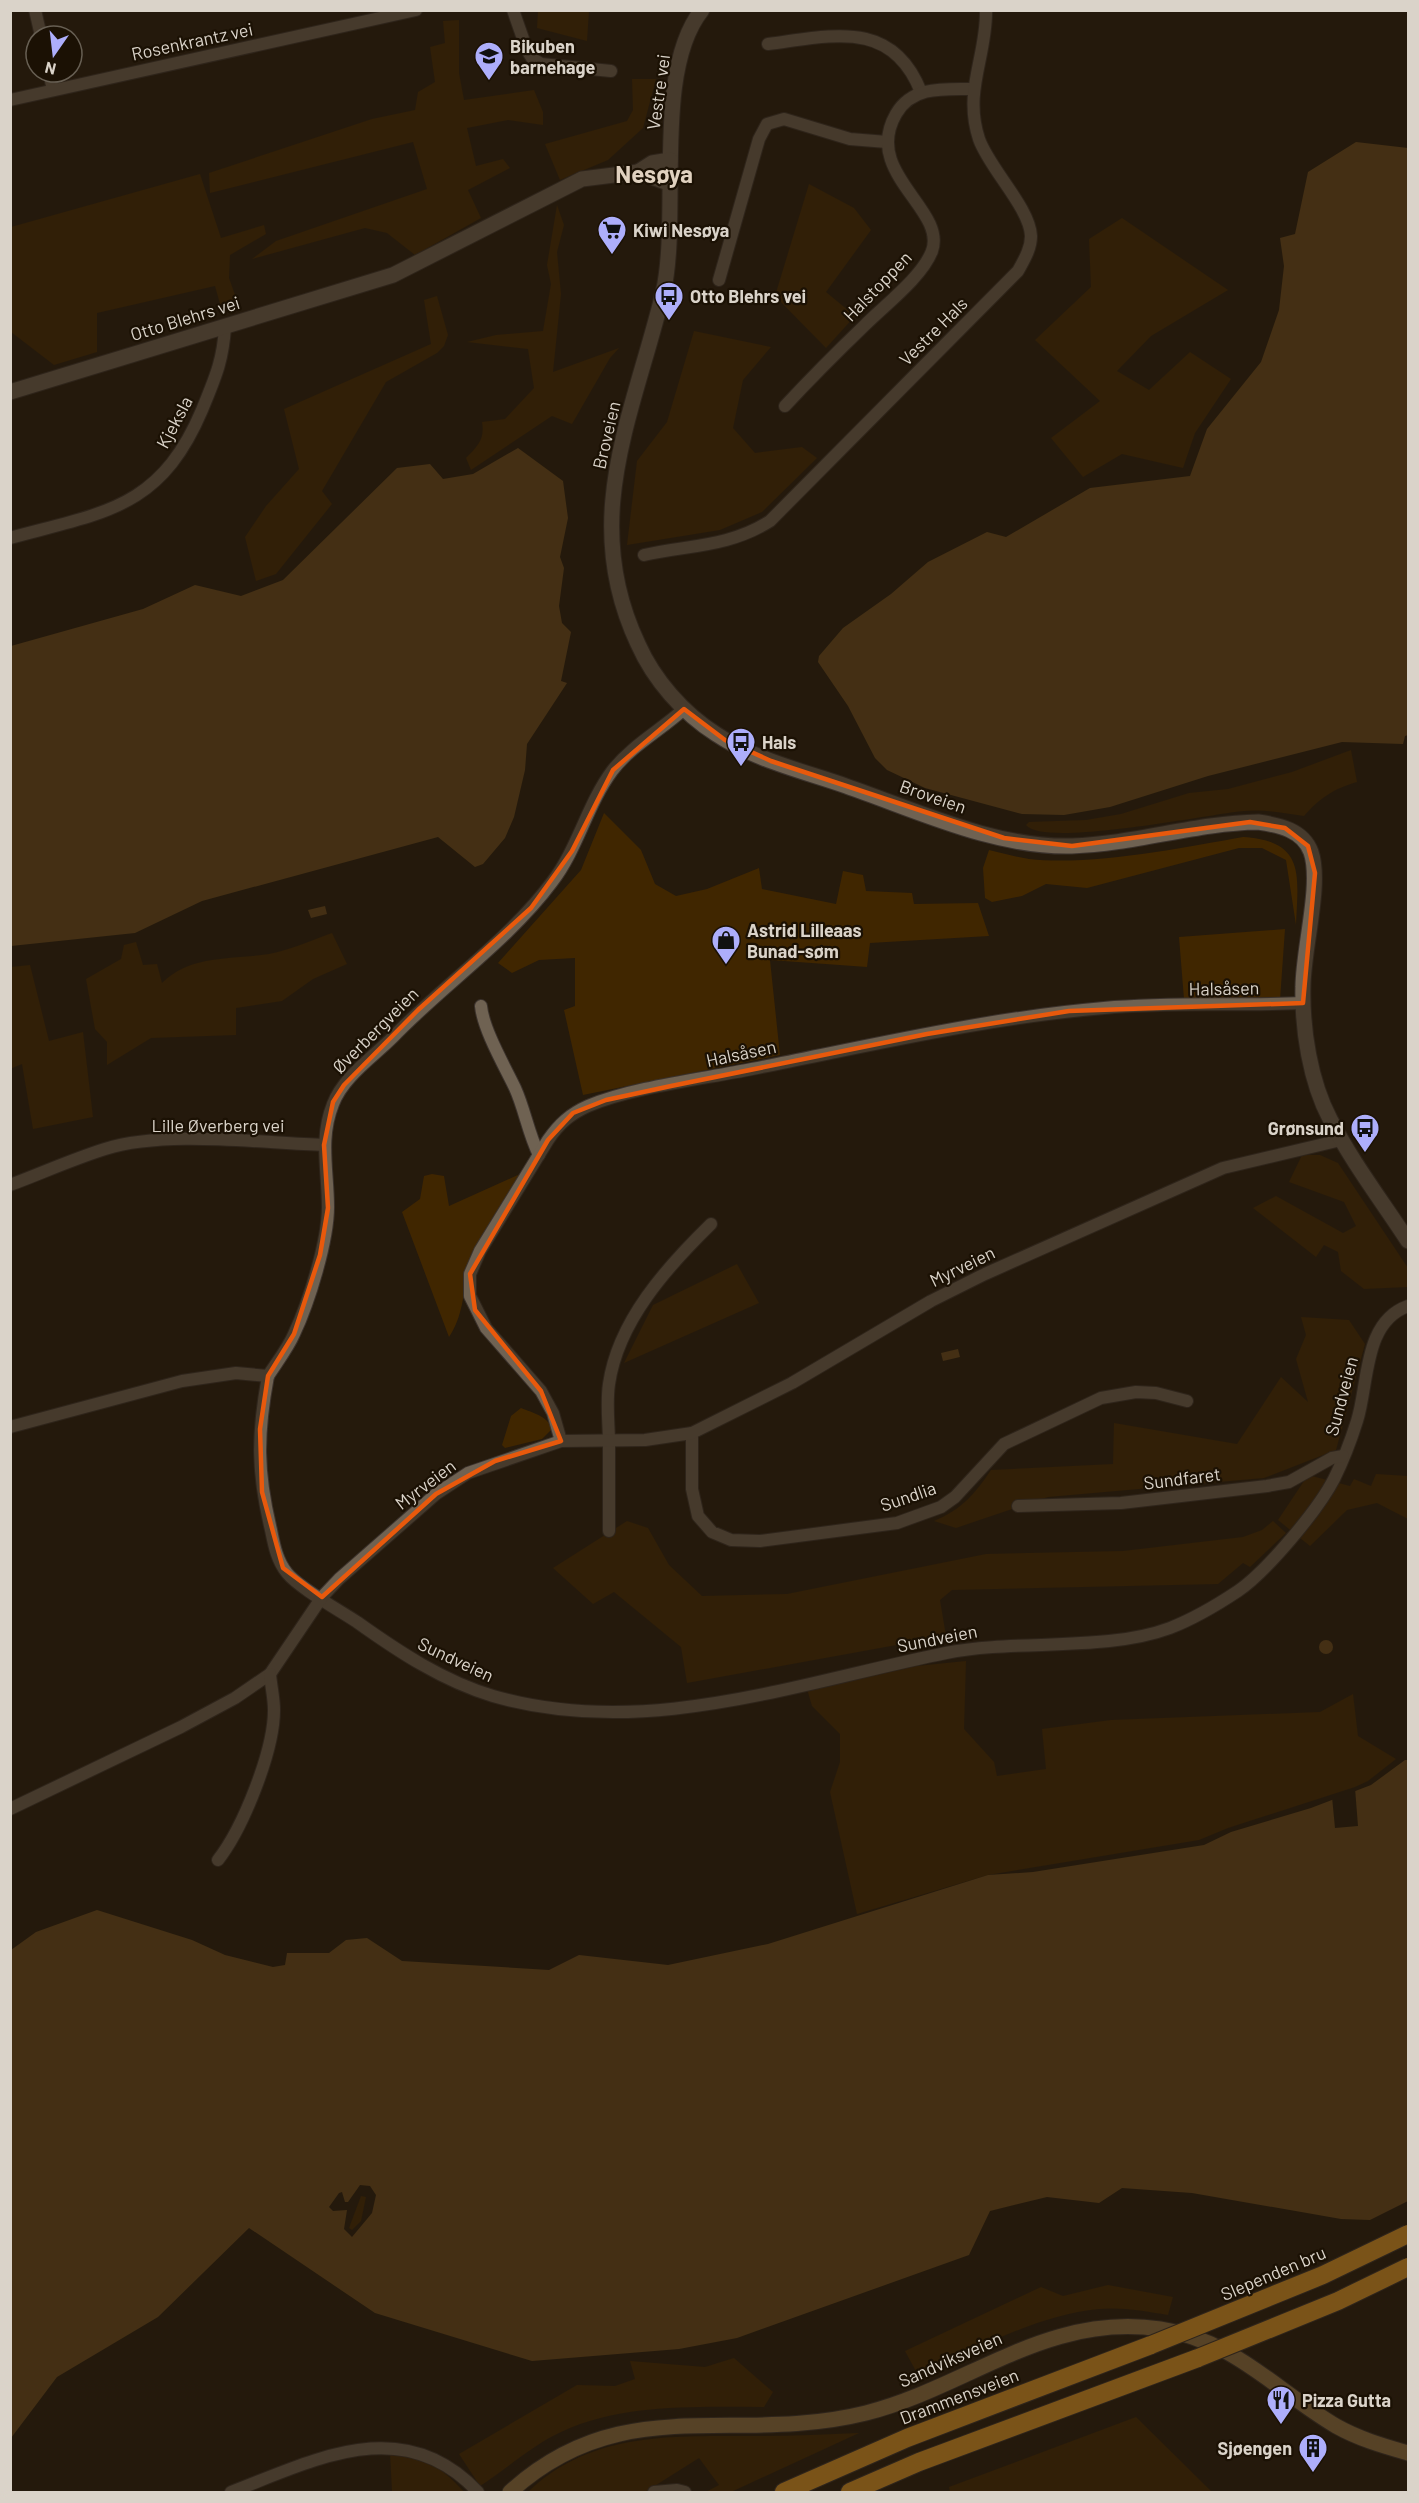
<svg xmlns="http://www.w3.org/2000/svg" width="1419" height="2503" font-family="Barlow,sans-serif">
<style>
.green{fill:#402600}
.water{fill:#6a4a1e;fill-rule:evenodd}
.pier{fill:#251a0c}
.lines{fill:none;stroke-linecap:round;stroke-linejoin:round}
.minor-casing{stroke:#3b322c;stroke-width:14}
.tertiary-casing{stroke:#3b322c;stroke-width:17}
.secondary-casing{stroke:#3b322c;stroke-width:17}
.motorway-casing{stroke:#3b322c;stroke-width:20}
.minor{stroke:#6f6252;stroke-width:12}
.tertiary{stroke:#6f6252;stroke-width:15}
.secondary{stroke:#927345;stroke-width:15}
.motorway{stroke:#e39a27;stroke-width:18}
.motorway-bridge-casing{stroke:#3b322c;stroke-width:20;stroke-linecap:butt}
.motorway-bridge{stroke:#e39a27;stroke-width:18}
.marked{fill:none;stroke:#e8590c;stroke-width:4.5;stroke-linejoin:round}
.labels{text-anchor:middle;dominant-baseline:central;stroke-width:4.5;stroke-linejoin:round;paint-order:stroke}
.street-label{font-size:18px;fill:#dad3c9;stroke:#1b1104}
.poi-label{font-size:18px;font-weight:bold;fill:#dad3c9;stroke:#1b1104;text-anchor:start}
.district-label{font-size:24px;font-weight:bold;fill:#e0d1bf;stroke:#1b1104}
</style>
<rect width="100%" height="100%" fill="#251a0c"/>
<g class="green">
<polygon points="538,11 589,11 587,41 537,28"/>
<polygon points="459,20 459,73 464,100 534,90 543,112 543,125 508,120 467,128 476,166 503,159 510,168 468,190 481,218 415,255 387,233 365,228 252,259 276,241 427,189 413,142 210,193 209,173 372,119 415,110 418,92 435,82 430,47 445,43 443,21"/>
<polygon points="632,79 656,79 643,128 608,160 560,180 545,144 627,121 633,110"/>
<polygon points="200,174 221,238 264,225 266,234 230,255 229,278 239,306 222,311 215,286 97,313 97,352 54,365 11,332 11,227"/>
<polygon points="809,184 854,208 871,230 826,292 855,316 826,348 775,296"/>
<path d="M557 205 564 225 557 252 561 294 553 372 619 348 610 358 572 424 552 416 471 470 466 458C478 446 485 439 482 422L505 419 534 388 528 349 467 342 496 335 543 331 551 284 547 265Z"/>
<polygon points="1122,218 1228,290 1151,336 1117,371 1149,390 1190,352 1231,379 1195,433 1183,468 1122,454 1083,477 1051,438 1100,401 1035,340 1091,287 1089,239"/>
<polygon points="437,296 448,335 444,346 437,353 386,382 322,491 332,504 276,574 256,581 245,537 266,506 299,469 284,409 431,344 424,300"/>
<polygon points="694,331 771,347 743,380 733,428 755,453 802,447 817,458 762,512 720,530 627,545 637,461 667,422"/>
<path d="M1351 750 1357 782C1333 789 1320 798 1304 816 1284 813 1264 809 1244 811 1209 814 1045 848 1026 825L1029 822 1086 820 1121 814 1189 793 1228 789 1292 772Z"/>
<polygon points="604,813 641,850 655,884 676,896 707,889 759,868 762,889 836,904 843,871 863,875 866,891 912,893 914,904 978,903 989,936 870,943 867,967 770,960 780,1055 583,1095 564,1010 575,1006 575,958 539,960 512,973 498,963 581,870"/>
<path d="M1243 837C1306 841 1298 876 1296 925L1286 860 1262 848H1239L1087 888 1046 884 1022 896 992 902 985 898 983 868 989 850C1002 853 1016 857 1029 859 1091 866 1182 848 1243 837Z"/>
<polygon points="1285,929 1280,1000 1184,999 1179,937"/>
<path d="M332 933 347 964 313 979 282 1001 236 1008V1035L151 1038 107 1065V1042L95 1029 86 979 121 959 124 945 136 942 143 965 157 964 162 983C191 954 231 960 269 954 290 950 312 940 332 933Z"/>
<polygon points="30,965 49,1041 83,1032 93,1117 33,1129 22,1064 10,1069 11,967"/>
<polygon points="1302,1155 1320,1155 1338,1163 1408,1268 1408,1287 1364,1289 1341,1271 1338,1252 1324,1245 1316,1257 1253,1208 1276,1196 1343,1233 1356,1226 1344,1202 1289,1182"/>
<path d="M432 1174 444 1176 449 1206 520 1174C505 1199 487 1224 475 1250 462 1279 467 1311 449 1337L402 1212 420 1199 424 1176Z"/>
<polygon points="737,1264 759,1303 624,1363 653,1305"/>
<path d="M1301 1317 1349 1320 1365 1344 1336 1450 1264 1478 1048 1497 956 1528 934 1521C962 1509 974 1495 991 1470L1113 1464 1114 1423 1237 1444 1281 1377 1308 1402 1296 1359 1306 1335Z"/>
<path d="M521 1408C533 1413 548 1416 552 1429L542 1439 505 1448 502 1445 511 1416Z"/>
<polygon points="1376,1474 1408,1476 1408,1519 1377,1503 1347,1510 1310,1546 1278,1520 1308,1475 1350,1486 1354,1479 1371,1486"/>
<polygon points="627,1521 648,1528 669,1565 702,1596 787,1594 986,1554 1123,1551 1243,1537 1262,1530 1273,1521 1286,1533 1250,1567 1243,1563 1218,1584 952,1590 940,1600 946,1636 687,1683 681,1647 614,1592 593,1604 553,1568"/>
<polygon points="966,1661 964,1729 994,1762 997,1776 1046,1769 1042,1729 1111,1720 1320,1712 1353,1694 1358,1736 1396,1759 1368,1781 1355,1787 1228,1828 1199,1840 988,1875 857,1914 830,1792 840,1762 840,1734 812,1706 807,1689 887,1669"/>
<polygon points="361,2196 366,2197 361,2221 352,2230 349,2228"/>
<path d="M1108 2285 1173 2297 1168 2315C1145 2311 1122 2307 1099 2309 1036 2315 975 2350 918 2375L905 2351 1041 2287 1063 2296Z"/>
<path d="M734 2358 773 2392 764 2407C697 2407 623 2403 561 2432 534 2444 505 2470 480 2486L459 2454 577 2385 615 2386 635 2379 630 2361 705 2367Z"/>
<polygon points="1136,2417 1212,2492 950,2492 949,2487"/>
<path d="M859 2433 731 2492H706L719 2485 699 2458 645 2492H528C594 2429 678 2437 762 2436 795 2436 827 2434 859 2433Z"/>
<path d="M390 2453C426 2457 440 2466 464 2492L392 2491Z"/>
</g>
<g class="water">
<polygon points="1356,142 1408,148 1408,735 1405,736 1403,744 1342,742 1208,776 1110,807 1064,815 1022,814 925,788 887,770 875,758 848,706 818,662 819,656 843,628 891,594 928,562 987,532 1006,537 1090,488 1190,476 1207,429 1261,362 1279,310 1284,266 1280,238 1295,234 1308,172"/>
<polygon points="518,448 563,481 568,518 560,557 564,568 559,606 562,623 571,632 561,681 567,683 527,744 525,770 514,817 505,838 483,864 475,867 438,837 202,901 135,933 11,946 11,646 143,609 195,585 241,596 283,580 397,468 430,464 443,479 473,474"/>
<polygon points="325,906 327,914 311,918 308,910"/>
<polygon points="958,1349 960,1357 943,1361 941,1353"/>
<circle cx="1326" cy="1647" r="7"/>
<path d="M1405 1760H1408V2201L1370 2220 1341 2219 1192 2193 1122 2188 1099 2203 1047 2197 990 2211 969 2255 737 2338 679 2349 532 2361 375 2313 249 2228 158 2317 57 2377 11 2438V1950L36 1932 97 1910 192 1940 225 1955 273 1967 285 1965 287 1953H329L346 1940 367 1938 402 1961 549 1970 579 1955 668 1965 768 1944 988 1875 1033 1872 1204 1845 1231 1832 1311 1808 1371 1785ZM360 2185 370 2186 376 2195 372 2213 352 2237 344 2229 347 2210 333 2211 329 2207 339 2193 342 2192 345 2202H348Z"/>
</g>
<polygon class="pier" points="1355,1788 1358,1826 1335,1828 1332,1797"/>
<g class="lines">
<g class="minor-casing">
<g id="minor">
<polyline points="35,10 41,36"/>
<polyline points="513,10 527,50 532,58 541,64 611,71"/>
<path d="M768 44C831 36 892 18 921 92"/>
<polyline points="49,72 53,90"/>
<polyline points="10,100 416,10"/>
<polyline points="719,280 759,139 767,124 784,119 850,139 887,142"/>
<path d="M785 406C811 378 838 351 865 325 885 305 922 277 932 251 947 209 862 173 896 114 912 86 943 89 973 89"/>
<path d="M10 538C105 512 160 509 202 410 215 378 223 361 225 327"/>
<path d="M644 555C689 545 729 547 770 521L1018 271C1024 260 1031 249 1031 236 1030 208 989 168 979 139 963 91 987 56 986 10"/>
<path d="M481 1006C483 1029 505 1067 515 1088 525 1110 528 1133 539 1155"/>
<path d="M10 1185C42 1173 73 1159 105 1149 166 1130 259 1143 324 1145"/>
<path d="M268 1376C257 1435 257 1472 271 1530 274 1545 277 1561 287 1573 299 1588 339 1610 357 1622 399 1652 443 1681 493 1696 645 1740 797 1683 946 1653 1015 1639 1106 1652 1170 1628 1193 1619 1217 1605 1238 1591 1267 1571 1318 1510 1334 1479 1343 1461 1351 1440 1357 1421 1369 1383 1363 1322 1408 1306"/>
<path d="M10 1427 182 1381 236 1373 268 1376C277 1362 288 1348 294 1334 309 1302 328 1241 328 1207 328 1171 319 1139 333 1104 343 1077 373 1057 393 1037 443 985 509 940 552 882 578 848 587 805 612 771 631 746 661 730 684 709"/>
<polyline points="692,1433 692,1489 698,1516 712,1532 731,1540 760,1541 897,1523 941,1507 955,1497 1004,1444 1101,1398 1136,1392 1156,1393 1187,1401"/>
<path d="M561 1441 553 1413 541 1391 486 1328 470 1296V1274L480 1251 548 1140C559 1124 570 1114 588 1106 633 1087 703 1079 752 1069 868 1046 986 1018 1104 1008 1170 1002 1237 1006 1303 1003"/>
<polyline points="1018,1506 1121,1503 1267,1486 1289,1482 1332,1458 1343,1456"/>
<path d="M609 1531C609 1502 609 1473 609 1444 609 1424 606 1404 609 1384 618 1321 667 1267 711 1224"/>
<polyline points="10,1809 181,1727 235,1698 270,1674 322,1597 339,1579 436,1494 468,1473 561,1441 645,1440 692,1433 792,1383 931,1301 985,1274 1223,1168 1341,1140"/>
<path d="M218 1860C243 1828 274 1751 274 1710 274 1698 271 1686 270 1674"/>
<path d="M231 2492C315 2460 403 2412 478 2492"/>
<polyline points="654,2492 677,2490 685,2492"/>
</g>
</g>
<g class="tertiary-casing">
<g id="tertiary">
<path d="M702 10C652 72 681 216 663 293 633 416 579 519 638 644 654 680 683 713 716 734 755 760 803 771 846 786 918 811 995 848 1072 846 1135 844 1196 823 1258 822 1279 825 1303 830 1311 852 1322 884 1303 949 1303 987 1302 1029 1310 1081 1330 1119 1352 1162 1382 1201 1408 1241"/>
<polyline points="638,172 652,163 670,160"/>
<polyline points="10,392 393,275 582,179 638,172 668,183"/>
</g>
</g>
<g class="secondary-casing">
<path id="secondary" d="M510 2492C623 2389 734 2446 866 2413 968 2387 1048 2312 1160 2329 1234 2340 1275 2390 1336 2426 1359 2439 1384 2446 1408 2453"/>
</g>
<g class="motorway-casing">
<g id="motorway">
<polyline points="784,2492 907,2438 1151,2345"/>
<polyline points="850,2492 919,2462 1198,2358"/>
</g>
</g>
<use href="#minor" class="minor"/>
<use href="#tertiary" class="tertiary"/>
<use href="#secondary" class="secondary"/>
<use href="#motorway" class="motorway"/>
<g class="motorway-bridge-casing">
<g id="motorway-bridge">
<polyline points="1151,2345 1323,2275 1408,2234"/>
<polyline points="1198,2358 1338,2301 1408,2267"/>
</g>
</g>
<use href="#motorway-bridge" class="motorway-bridge"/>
</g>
<path d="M0 0H1419V2503H0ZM684 709 725 740 771 761 1004 838 1072 846 1250 822 1285 828 1308 846 1315 873 1303 1003 1069 1011 927 1034 671 1086 606 1100 573 1113 548 1140 470 1274 475 1310 541 1391 561 1441 495 1461 436 1494 322 1597 283 1568 262 1492 260 1429 268 1376 294 1334 320 1255 328 1208 324 1145 333 1102 344 1085 418 1010 531 908 572 851 613 770Z" fill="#251a0c" fill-opacity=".55" fill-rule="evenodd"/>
<path class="marked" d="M684 709 725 740 771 761 1004 838 1072 846 1250 822 1285 828 1308 846 1315 873 1303 1003 1069 1011 927 1034 671 1086 606 1100 573 1113 548 1140 470 1274 475 1310 541 1391 561 1441 495 1461 436 1494 322 1597 283 1568 262 1492 260 1429 268 1376 294 1334 320 1255 328 1208 324 1145 333 1102 344 1085 418 1010 531 908 572 851 613 770Z"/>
<defs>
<g id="school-pin" transform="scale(1.5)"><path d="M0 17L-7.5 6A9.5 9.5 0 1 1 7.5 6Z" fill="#adaefb" stroke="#1b1104"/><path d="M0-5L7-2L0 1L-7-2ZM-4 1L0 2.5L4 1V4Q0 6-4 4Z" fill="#111"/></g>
<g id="supermarket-pin" transform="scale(1.5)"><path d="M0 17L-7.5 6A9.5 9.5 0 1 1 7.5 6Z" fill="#adaefb" stroke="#1b1104"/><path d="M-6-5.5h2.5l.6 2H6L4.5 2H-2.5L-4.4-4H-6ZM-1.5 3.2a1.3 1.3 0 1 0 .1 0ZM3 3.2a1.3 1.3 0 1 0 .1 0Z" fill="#111"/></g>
<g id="bus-pin" transform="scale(1.5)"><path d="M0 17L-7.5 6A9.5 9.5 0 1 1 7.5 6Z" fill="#adaefb" stroke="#1b1104"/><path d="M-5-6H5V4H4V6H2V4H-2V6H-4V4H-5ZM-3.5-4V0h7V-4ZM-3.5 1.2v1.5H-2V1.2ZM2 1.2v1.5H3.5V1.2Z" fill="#111"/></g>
<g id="shop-pin" transform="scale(1.5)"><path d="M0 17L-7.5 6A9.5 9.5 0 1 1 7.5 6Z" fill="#adaefb" stroke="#1b1104"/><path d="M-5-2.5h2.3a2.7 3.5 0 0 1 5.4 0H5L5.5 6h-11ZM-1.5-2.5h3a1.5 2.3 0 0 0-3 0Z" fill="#111"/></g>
<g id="restaurant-pin" transform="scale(1.5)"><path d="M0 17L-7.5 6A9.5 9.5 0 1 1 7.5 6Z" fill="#adaefb" stroke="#1b1104"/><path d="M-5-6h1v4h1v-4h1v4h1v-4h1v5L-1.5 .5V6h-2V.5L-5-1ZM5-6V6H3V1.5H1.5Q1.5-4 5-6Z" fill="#111"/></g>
<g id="building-pin" transform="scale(1.5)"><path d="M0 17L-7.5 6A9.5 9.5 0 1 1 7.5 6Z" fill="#adaefb" stroke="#1b1104"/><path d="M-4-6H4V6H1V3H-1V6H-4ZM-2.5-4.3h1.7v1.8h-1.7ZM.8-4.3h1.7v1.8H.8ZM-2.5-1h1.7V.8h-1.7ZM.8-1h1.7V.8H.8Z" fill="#111"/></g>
</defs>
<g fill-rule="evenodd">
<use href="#school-pin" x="489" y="56"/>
<use href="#supermarket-pin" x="612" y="230"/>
<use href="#bus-pin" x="669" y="296"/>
<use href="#bus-pin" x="741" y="742"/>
<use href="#shop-pin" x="726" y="940"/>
<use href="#bus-pin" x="1365" y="1128"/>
<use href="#restaurant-pin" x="1281" y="2400"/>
<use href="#building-pin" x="1313" y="2448"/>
</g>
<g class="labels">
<g class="street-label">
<text transform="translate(192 41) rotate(-12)">Rosenkrantz vei</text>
<text transform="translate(658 92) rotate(-82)">Vestre vei</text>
<text transform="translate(877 286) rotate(-46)">Halstoppen</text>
<text transform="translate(185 318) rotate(-17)">Otto Blehrs vei</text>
<text transform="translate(933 331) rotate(-45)">Vestre Hals</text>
<text transform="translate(174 422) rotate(-62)">Kjeksla</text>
<text transform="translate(606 435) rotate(-77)">Broveien</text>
<text transform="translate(933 796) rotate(19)">Broveien</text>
<text transform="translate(1224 988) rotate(-1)">Halsåsen</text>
<text transform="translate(375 1030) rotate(-45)">Øverbergveien</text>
<text transform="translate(741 1053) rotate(-12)">Halsåsen</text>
<text x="218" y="1125">Lille Øverberg vei</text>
<text transform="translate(962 1266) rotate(-26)">Myrveien</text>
<text transform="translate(1341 1396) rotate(-75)">Sundveien</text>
<text transform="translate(1182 1478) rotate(-7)">Sundfaret</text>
<text transform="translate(425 1484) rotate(-37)">Myrveien</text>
<text transform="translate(908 1496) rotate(-19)">Sundlia</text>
<text transform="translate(937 1638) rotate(-11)">Sundveien</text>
<text transform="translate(456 1659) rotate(25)">Sundveien</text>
<text transform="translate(1273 2273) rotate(-23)">Slependen bru</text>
<text transform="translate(950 2359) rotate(-24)">Sandviksveien</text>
<text transform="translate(959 2396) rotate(-21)">Drammensveien</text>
</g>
<g class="poi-label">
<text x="510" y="46">Bikuben<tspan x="510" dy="21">barnehage</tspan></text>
<text x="633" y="230">Kiwi Nesøya</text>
<text x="690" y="296">Otto Blehrs vei</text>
<text x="762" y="742">Hals</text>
<text x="747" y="930">Astrid Lilleaas<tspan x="747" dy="21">Bunad-søm</tspan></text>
<text x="1344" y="1128" text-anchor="end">Grønsund</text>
<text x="1302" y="2400">Pizza Gutta</text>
<text x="1292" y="2448" text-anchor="end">Sjøengen</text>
</g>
<g class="district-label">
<text x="654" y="173">Nesøya</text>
</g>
</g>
<rect width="1419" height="2503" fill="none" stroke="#dad3c9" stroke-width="24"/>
<g transform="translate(54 54) rotate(194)"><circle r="28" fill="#1b1104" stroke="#675f53" stroke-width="1.5"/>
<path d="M0-4.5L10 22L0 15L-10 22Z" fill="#adaefb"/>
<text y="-9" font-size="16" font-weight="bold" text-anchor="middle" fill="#dad3c9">N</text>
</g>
</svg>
